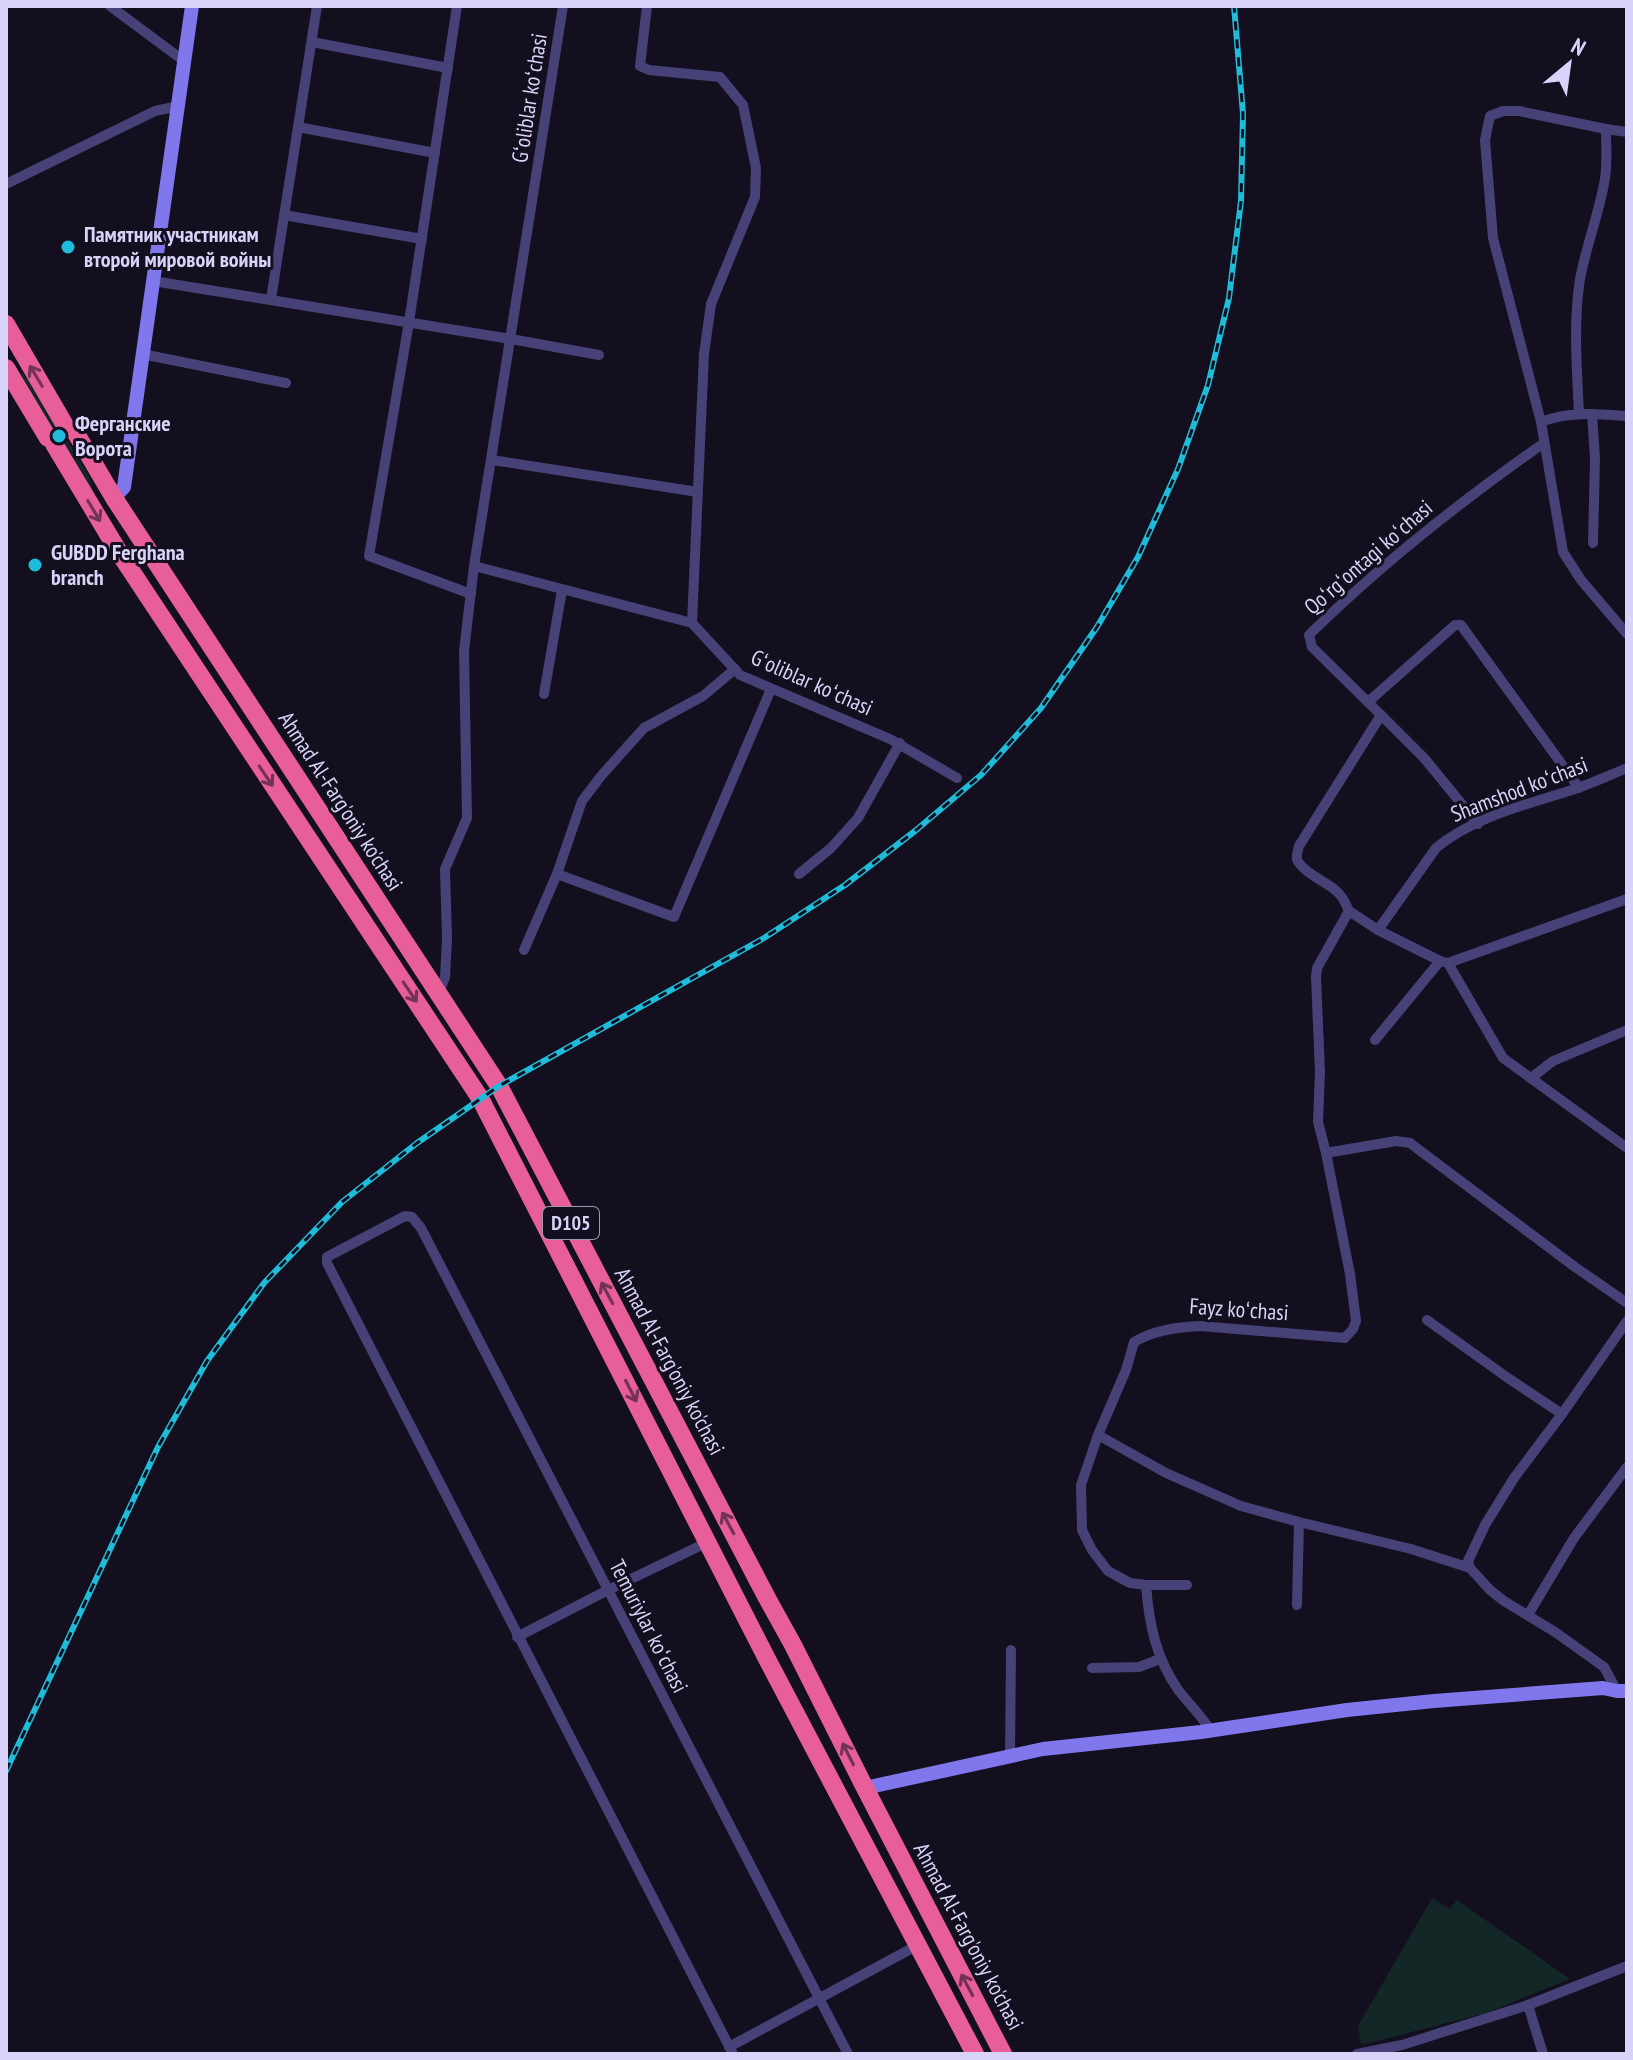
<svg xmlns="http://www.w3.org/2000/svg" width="1633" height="2060" font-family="'PT Sans Narrow',sans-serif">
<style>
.green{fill:#132727}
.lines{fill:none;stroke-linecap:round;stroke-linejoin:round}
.street{stroke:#464177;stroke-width:10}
.secondary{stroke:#8077ec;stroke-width:14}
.highway{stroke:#e85e99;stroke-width:18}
.rail-casing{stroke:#1ebcd9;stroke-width:6}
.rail{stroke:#130f1e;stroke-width:3;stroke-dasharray:9;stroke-linecap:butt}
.oneway{stroke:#733355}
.poi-dot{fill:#1ebcd9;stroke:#130f1e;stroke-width:3}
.labels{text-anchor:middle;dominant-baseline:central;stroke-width:6;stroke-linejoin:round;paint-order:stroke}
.shield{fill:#130f1e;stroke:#9e98b7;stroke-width:2}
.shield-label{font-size:20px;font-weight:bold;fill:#d9d3f9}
.street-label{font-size:22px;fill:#d9d3f9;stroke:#130f1e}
.poi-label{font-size:22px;font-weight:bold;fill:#d9d3f9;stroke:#130f1e;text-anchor:start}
</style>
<rect width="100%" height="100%" fill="#130f1e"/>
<g class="green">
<polygon points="20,370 37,390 89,476 95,498 28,395"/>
<polygon points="1432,1898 1450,1909 1457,1900 1570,1979 1486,2013 1361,2045 1358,2026"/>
</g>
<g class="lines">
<g class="street">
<polyline points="110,6 184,61"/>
<polyline points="457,6 409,322 369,556 471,594"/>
<polyline points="647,6 640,66 649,70 720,77 743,105 756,168 755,197 711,304 704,354 692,623"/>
<polyline points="312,42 448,68"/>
<polyline points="298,127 435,153"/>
<polyline points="6,184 155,111 178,106"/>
<polyline points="284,215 422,239"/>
<polyline points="153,281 511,339 599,355"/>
<polyline points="271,299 317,6"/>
<polyline points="142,354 286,383"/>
<path d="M1579 414C1577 370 1573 324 1580 279 1586 247 1598 216 1604 184 1608 167 1606 147 1606 129"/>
<polyline points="1592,414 1595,458 1593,543"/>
<path d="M1627 416C1599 414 1568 411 1541 422L1563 552 1581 580 1627 634"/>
<polyline points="1541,422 1493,238 1485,140 1490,116 1503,111 1519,111 1606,129 1627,132"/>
<polyline points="492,460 698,492"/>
<polyline points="474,566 692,623 740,675 890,739 957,778"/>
<polyline points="544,694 562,590"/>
<polyline points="1368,702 1455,625 1461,625 1579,788"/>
<polyline points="1381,715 1425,759 1478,824"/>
<polyline points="557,874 674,917 771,689"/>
<polyline points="799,874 831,848 858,818 900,743"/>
<path d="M1349 911C1345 902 1342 895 1334 889 1325 882 1300 870 1297 859 1296 856 1298 850 1299 846L1381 715 1312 647 1309 635C1381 564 1461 501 1544 443"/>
<polyline points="1349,911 1378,930 1440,961 1448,963 1503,1058 1627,1148"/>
<path d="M1378 930 1436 848C1474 816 1529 804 1575 789 1592 783 1610 775 1627 768"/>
<polyline points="524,950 557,874 582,801 601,776 644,728 703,696 735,669"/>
<polyline points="1448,963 1627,899"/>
<polyline points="439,993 445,977 447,939 445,869 467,818 464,651 474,566 563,6"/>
<polyline points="1375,1040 1440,961"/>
<polyline points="1531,1078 1553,1061 1627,1030"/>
<polyline points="1326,1153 1318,1122 1320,1072 1316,977 1317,968 1349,911"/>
<polyline points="1427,1320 1508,1378 1562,1414"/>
<polyline points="1098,1435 1081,1485 1082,1530 1092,1550 1108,1571 1130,1583 1146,1585"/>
<polyline points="1470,1568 1468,1561 1485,1525 1514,1478 1562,1414 1627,1321"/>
<path d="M1187 1585H1146C1149 1624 1156 1659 1179 1691 1189 1704 1201 1715 1210 1730"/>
<polyline points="1297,1605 1299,1522"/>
<polyline points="1528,1615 1574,1538 1627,1467"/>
<polyline points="517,1637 608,1590 708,1542"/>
<polyline points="1092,1668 1139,1667 1160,1659"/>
<path d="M1617 1691 1604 1667 1555 1632 1504 1601 1490 1590 1470 1568 1411 1549 1299 1522 1241 1506 1166 1473 1098 1435 1126 1370 1134 1342C1154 1330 1177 1327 1200 1326L1345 1338 1353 1329 1356 1321 1350 1274 1326 1153 1396 1141 1410 1143 1575 1267 1627 1303"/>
<polyline points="1010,1755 1011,1650"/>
<polyline points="1528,2005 1543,2054"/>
<polyline points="729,2047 918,1945"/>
<polyline points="733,2054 327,1263 327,1257 405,1216 412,1217 421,1228 848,2054"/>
<polyline points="1357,2054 1402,2045 1528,2005 1627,1966"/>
</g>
<g class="secondary">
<polyline points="114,498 124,487 192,6"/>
<polyline points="865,1788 1043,1749 1201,1732 1347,1710 1434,1701 1603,1688 1617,1691 1627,1691"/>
</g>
<g class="highway">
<polyline points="6,324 66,427"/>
<polyline points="6,368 48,438"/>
<polyline points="74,430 114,498 499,1086 767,1598 793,1645 865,1788 1003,2054"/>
<polyline points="54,444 120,554 480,1098 767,1659 975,2054"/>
</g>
<g class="rail-casing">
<polyline id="rail" points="6,1771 158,1447 207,1361 264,1283 342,1202 417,1143 499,1086 764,938 845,885 915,831 981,775 1041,708 1097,627 1138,557 1178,469 1208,385 1229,298 1241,201 1243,114 1234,6"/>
</g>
<use href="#rail" class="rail"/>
</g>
<defs><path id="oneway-shaft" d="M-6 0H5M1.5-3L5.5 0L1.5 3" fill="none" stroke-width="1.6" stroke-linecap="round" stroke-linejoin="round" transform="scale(2)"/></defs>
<g class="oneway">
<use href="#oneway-shaft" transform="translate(36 376) rotate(-121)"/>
<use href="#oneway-shaft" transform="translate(94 511) rotate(59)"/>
<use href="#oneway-shaft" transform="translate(266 776) rotate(56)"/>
<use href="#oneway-shaft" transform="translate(410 992) rotate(56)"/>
<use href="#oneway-shaft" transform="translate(607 1293) rotate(-118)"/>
<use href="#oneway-shaft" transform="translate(631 1391) rotate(63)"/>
<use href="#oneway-shaft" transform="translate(728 1523) rotate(-118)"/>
<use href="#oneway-shaft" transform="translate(848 1754) rotate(-117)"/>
<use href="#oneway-shaft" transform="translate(967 1985) rotate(-118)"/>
</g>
<g class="poi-dot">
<circle cx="68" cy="247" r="8"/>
<circle cx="59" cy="436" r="8"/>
<circle cx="35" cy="565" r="8"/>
</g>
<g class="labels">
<rect class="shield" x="543" y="1207" width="56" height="32" rx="6"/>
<g class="shield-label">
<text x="571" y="1223">D105</text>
</g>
<g class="street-label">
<text transform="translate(529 98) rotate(-81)">Gʻoliblar koʻchasi</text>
<text transform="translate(1368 557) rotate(-41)">Qoʻrgʻontagi koʻchasi</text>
<text transform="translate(812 682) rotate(24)">Gʻoliblar koʻchasi</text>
<text transform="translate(1519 789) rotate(-21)">Shamshod koʻchasi</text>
<text transform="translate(341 801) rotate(57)">Ahmad Al-Farg'oniy ko'chasi</text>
<text transform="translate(1239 1309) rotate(4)">Fayz koʻchasi</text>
<text transform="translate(670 1361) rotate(62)">Ahmad Al-Farg'oniy ko'chasi</text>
<text transform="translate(649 1626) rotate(63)">Temuriylar koʻchasi</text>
<text transform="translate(969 1936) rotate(62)">Ahmad Al-Farg'oniy ko'chasi</text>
</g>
<g class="poi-label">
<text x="84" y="234">Памятник участникам<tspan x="84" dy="25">второй мировой войны</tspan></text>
<text x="75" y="423">Ферганские<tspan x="75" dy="25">Ворота</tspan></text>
<text x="51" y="552">GUBDD Ferghana<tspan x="51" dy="25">branch</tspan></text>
</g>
</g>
<rect width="1633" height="2060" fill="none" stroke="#d9d3f9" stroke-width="16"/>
<g transform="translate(1569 64) rotate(29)" stroke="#130f1e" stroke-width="6" paint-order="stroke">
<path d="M0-6L14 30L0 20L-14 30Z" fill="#d9d3f9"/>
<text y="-12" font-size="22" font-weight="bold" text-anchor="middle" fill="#d9d3f9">N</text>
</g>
</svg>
